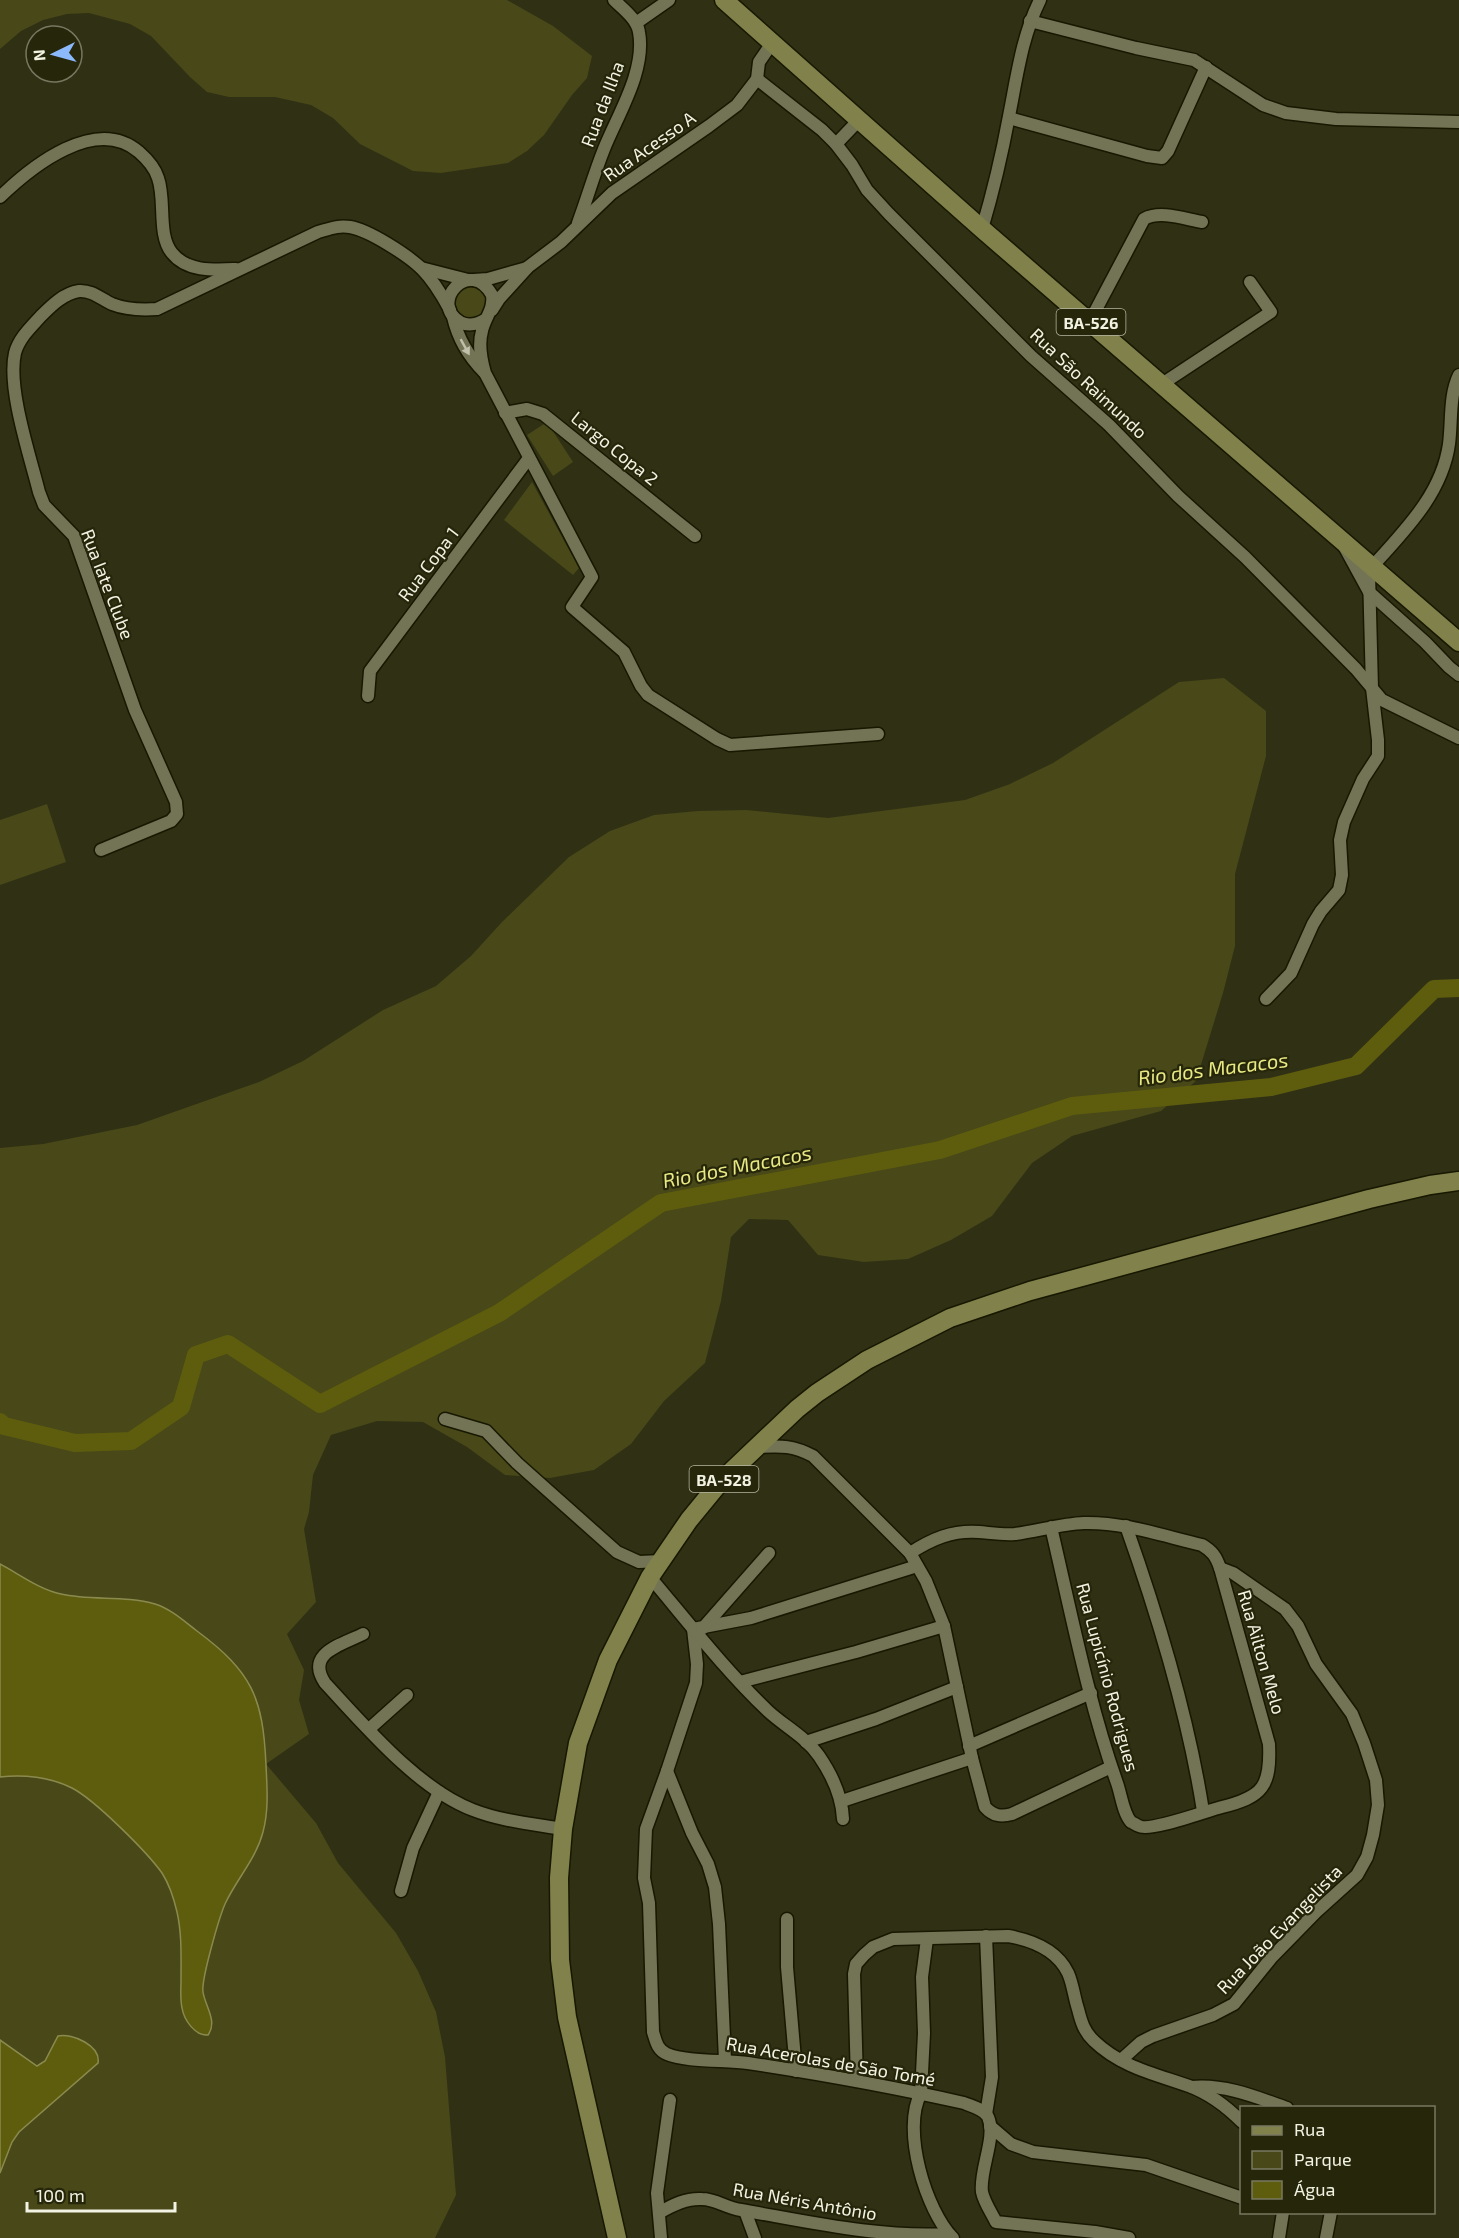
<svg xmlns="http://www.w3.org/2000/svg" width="1459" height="2238" font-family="'Exo 2',sans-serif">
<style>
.green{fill:#484818}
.water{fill:#5e5d0e;stroke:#8b8a4e;stroke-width:1.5}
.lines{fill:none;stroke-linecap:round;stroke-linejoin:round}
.river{stroke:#5e5d0e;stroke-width:18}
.street-casing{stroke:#181800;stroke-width:15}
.primary-casing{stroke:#181800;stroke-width:21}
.street{stroke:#737356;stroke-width:12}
.primary{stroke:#81814c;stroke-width:18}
.oneway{fill:#c0c0ab}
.labels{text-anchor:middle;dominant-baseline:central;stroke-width:4.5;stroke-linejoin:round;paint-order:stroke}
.shield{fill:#26260b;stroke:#b6b6a2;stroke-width:1.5}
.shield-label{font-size:16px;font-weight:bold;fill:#f3f3e3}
.street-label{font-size:18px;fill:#f3f3e3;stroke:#26260b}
.water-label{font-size:20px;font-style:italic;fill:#e9e983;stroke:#26260b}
</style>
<rect width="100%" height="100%" fill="#303015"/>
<g class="green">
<polygon points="0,0 507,0 553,26 592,56 587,78 572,95 544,135 527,151 508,163 441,173 413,171 360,144 333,118 311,105 275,97 229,97 207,92 190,77 151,36 130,24 89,13 67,14 43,20 21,31 0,49"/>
<path d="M473 283 488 294 487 313 470 322 454 313C453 291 453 291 473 283Z"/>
<polygon points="547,422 573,462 553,476 527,435"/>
<polygon points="532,482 579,568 573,575 504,520"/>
<polygon points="1224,678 1266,711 1266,756 1235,874 1235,946 1223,993 1196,1081 1161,1111 1072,1136 1032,1163 992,1216 951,1240 908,1259 864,1262 818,1255 788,1220 749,1219 731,1237 721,1301 705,1363 664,1401 631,1444 594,1470 550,1478 505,1475 467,1447 423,1422 377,1421 331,1435 313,1475 309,1512 304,1529 316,1602 287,1634 304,1670 299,1700 309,1734 266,1764 316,1823 338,1863 396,1933 418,1971 436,2012 445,2057 456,2195 435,2238 0,2238 0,1148 43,1144 137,1125 259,1082 303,1061 383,1010 436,986 471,956 502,922 569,857 610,831 654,815 698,811 746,810 828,818 965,800 1010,784 1053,763 1179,682"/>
<polygon points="47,804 66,862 0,885 0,820"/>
</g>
<g class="water">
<path d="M0 1564C19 1574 40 1590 61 1594 92 1601 125 1595 155 1604 171 1609 184 1621 197 1631 252 1672 263 1697 266 1765 267 1787 269 1810 263 1832 256 1859 236 1880 225 1904 219 1918 201 1980 203 1992 205 2006 218 2021 208 2035 195 2036 184 2020 182 2008 180 1999 181 1989 181 1980 181 1957 182 1934 177 1912 174 1899 169 1884 162 1873 147 1852 95 1800 72 1788 50 1777 23 1774 0 1777Z"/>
<path d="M58 2036C73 2033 101 2046 98 2063L19 2132 12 2142 0 2173V2040L37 2066 45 2061Z"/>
</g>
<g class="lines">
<polyline class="river" points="0,1422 4,1426 75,1443 131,1441 181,1407 196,1355 228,1344 320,1404 499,1313 661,1203 940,1150 1072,1106 1271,1087 1356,1066 1434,989 1459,988"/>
<g class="street-casing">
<g id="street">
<polyline points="1030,21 1136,48 1194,60 1263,105 1286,113 1336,119 1458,122"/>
<polyline points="636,23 669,0"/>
<polyline points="757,79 822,130 836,144 852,165 867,190 889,214 1031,356 1109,425 1178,496 1245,557 1356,669 1382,700 1459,738"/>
<polyline points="1009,118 1147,156 1162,158 1168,151 1206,67"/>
<polyline points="836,144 859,120"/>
<path d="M0 197C32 166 96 115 139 152 147 159 155 168 158 178 166 200 157 235 172 253 187 272 214 270 236 269"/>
<path d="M578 223C587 199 594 174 604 149 618 114 646 71 639 32 637 19 623 9 614 0"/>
<path d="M982 229C993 192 1002 154 1009 116 1017 76 1022 36 1040 0"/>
<polyline points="421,268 468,280"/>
<polyline points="474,280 488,279 527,268"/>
<polyline points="492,310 499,299 528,267 561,242 612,193 709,126 737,105 757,79 759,62 772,43"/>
<path d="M453 317C458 339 468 356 484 372"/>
<path d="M486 319C478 324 469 327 460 322 428 303 470 256 492 295 494 310 485 317 482 331 478 345 481 359 485 373L592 577 572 607 624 652 641 686 648 695 717 739 730 745 878 734"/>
<path d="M1090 321 1144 219C1160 210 1185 219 1202 222"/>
<polyline points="1162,384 1271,312 1250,282"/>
<polyline points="505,413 527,409 543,414 695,536"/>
<polyline points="1345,548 1369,592 1425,642 1449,667 1459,675"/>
<polyline points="368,696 370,671 529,458"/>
<path d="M101 850 171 821 177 814 176 802 135 710 74 536 44 505 39 492C30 456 7 388 15 353 19 338 31 327 41 316 51 306 64 293 79 291 92 290 101 299 112 304 127 310 142 310 157 309L318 232C329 229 338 225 350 227 369 230 407 255 421 268 433 280 442 295 450 310"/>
<path d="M1266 999 1291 973 1313 924 1321 911 1339 890 1342 875 1340 840 1344 822 1363 779 1378 756V740L1372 688 1369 574 1372 567C1405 530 1442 494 1449 444 1452 422 1449 395 1459 375"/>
<polyline points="445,1419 486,1431 517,1463 617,1552 639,1562 661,1561"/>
<path d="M758 1447C781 1446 792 1445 813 1456L910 1553 926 1581 944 1626 972 1758 985 1807C993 1816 1001 1817 1012 1814L1111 1767"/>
<path d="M1126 1526C1159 1619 1188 1715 1203 1811"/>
<path d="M910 1553C932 1539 952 1530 979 1532 991 1533 1003 1535 1015 1534 1038 1531 1061 1524 1084 1523 1124 1522 1163 1536 1202 1545 1212 1551 1216 1556 1220 1568L1269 1744C1271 1786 1263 1797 1222 1807 1206 1811 1150 1832 1139 1826 1138 1826 1132 1822 1131 1822 1123 1813 1121 1794 1117 1783 1088 1701 1071 1612 1051 1527"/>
<path d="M917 1566 751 1618 693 1629 697 1664 696 1683 667 1771 646 1829 644 1878 649 1903 653 2032C656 2041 657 2050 667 2054 685 2062 726 2060 748 2063 821 2074 893 2087 964 2103 972 2106 985 2110 988 2117 997 2137 979 2170 982 2192 984 2202 991 2212 996 2222L1095 2232 1129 2238"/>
<path d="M650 1577C688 1622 725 1670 768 1711 784 1726 806 1737 819 1756 832 1775 842 1796 843 1819"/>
<polyline points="703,1628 769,1553"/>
<path d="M363 1634C341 1645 305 1653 325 1683 365 1726 418 1789 473 1810 501 1821 533 1824 563 1829"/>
<polyline points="740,1682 856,1652 944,1626"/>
<polyline points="369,1729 407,1695"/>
<polyline points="806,1742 876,1719 957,1687"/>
<polyline points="969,1746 1091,1693"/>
<polyline points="667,1771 692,1833 708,1864 715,1887 719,1924 725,2060"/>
<polyline points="842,1801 972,1758"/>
<polyline points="401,1891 413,1848 439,1792"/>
<polyline points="787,1919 787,1967 796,2071"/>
<polyline points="986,1936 992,2077 986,2114"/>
<path d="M927 1939 922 1977 924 2033 921 2093C901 2129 926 2211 953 2238"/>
<polyline points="1121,2060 1141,2042 1153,2036 1213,2015 1234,2004 1272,1957 1316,1912 1357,1875 1367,1857 1373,1835 1378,1805 1376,1780 1364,1743 1352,1714 1316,1664 1298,1626 1285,1609 1233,1573 1220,1568"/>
<path d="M857 2081 854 1974 856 1964 864 1955 873 1947 893 1939 1008 1936C1031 1940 1057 1950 1068 1973 1073 1984 1074 1997 1078 2009 1081 2021 1084 2032 1094 2041 1121 2067 1155 2074 1189 2086 1208 2093 1227 2107 1242 2122"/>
<path d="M1192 2087C1225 2084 1256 2097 1287 2108"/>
<polyline points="990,2126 1011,2144 1033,2152 1146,2165 1242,2198"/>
<polyline points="745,2211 755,2238"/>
<path d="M659 2213C672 2205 686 2198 702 2199 715 2199 727 2208 741 2210 810 2222 879 2238 949 2234"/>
<polyline points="661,2238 657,2193 670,2100"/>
<polyline points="1279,2238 1283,2212"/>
<polyline points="1326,2238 1331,2212"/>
</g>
</g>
<g class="primary-casing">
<g id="primary">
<polyline points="724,0 982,229 1459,642"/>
<polyline points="617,2238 567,2017 560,1960 559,1878 563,1829 578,1743 608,1660 650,1577 689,1520 721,1481 797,1409 817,1393 867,1360 950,1318 1030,1291 1369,1199 1430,1185 1459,1181"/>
</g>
</g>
<use href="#street" class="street"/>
<use href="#primary" class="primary"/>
</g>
<defs><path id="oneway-solid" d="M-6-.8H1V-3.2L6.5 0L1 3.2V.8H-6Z" transform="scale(1.5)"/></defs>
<use class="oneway" href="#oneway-solid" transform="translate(465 347) rotate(61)"/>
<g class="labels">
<g class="shield">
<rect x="1056.5" y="309" width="69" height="26" rx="4.5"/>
<rect x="689.5" y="1466" width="69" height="26" rx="4.5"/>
</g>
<g class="shield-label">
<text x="1091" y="322">BA-526</text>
<text x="724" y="1479">BA-528</text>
</g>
<g class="street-label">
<text transform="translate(602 104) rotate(-69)">Rua da Ilha</text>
<text transform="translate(649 146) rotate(-35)">Rua Acesso A</text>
<text transform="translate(1089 383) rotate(43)">Rua São Raimundo</text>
<text transform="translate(615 448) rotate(39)">Largo Copa 2</text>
<text transform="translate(428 564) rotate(-53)">Rua Copa 1</text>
<text transform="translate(108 584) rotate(69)">Rua Iate Clube</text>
<text transform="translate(1262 1652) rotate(74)">Rua Ailton Melo</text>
<text transform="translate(1108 1677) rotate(75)">Rua Lupicínio Rodrigues</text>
<text transform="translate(1279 1929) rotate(-46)">Rua João Evangelista</text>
<text transform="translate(831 2061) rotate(10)">Rua Acerolas de São Tomé</text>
<text transform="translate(805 2201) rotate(10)">Rua Néris Antônio</text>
</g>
<g class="water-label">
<text transform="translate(1213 1068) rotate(-7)">Rio dos Macacos</text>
<text transform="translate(737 1166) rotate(-11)">Rio dos Macacos</text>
</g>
</g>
<rect x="1240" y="2106" width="195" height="108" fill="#26260b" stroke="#787861" stroke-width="1.5"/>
<rect x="1252" y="2126" width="30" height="9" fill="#81814c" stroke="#787861" stroke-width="1.5"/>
<text x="1294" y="2136" font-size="18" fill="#f3f3e3">Rua</text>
<rect x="1252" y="2151" width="30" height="18" fill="#484818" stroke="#787861" stroke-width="1.5"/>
<text x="1294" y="2166" font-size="18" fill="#f3f3e3">Parque</text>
<rect x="1252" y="2181" width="30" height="18" fill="#5e5d0e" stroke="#787861" stroke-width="1.5"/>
<text x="1294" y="2196" font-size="18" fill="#f3f3e3">Água</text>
<g transform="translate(54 54) rotate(265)"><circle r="28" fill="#26260b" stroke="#787861" stroke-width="1.5"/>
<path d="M0-4.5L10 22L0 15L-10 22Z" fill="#8cb9fc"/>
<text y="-9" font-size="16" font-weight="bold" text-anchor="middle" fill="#f3f3e3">N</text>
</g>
<path d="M27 2202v9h148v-9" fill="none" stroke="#f3f3e3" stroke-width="3"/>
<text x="36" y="2202" font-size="18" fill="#f3f3e3" stroke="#26260b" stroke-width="4.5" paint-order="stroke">100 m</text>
</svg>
